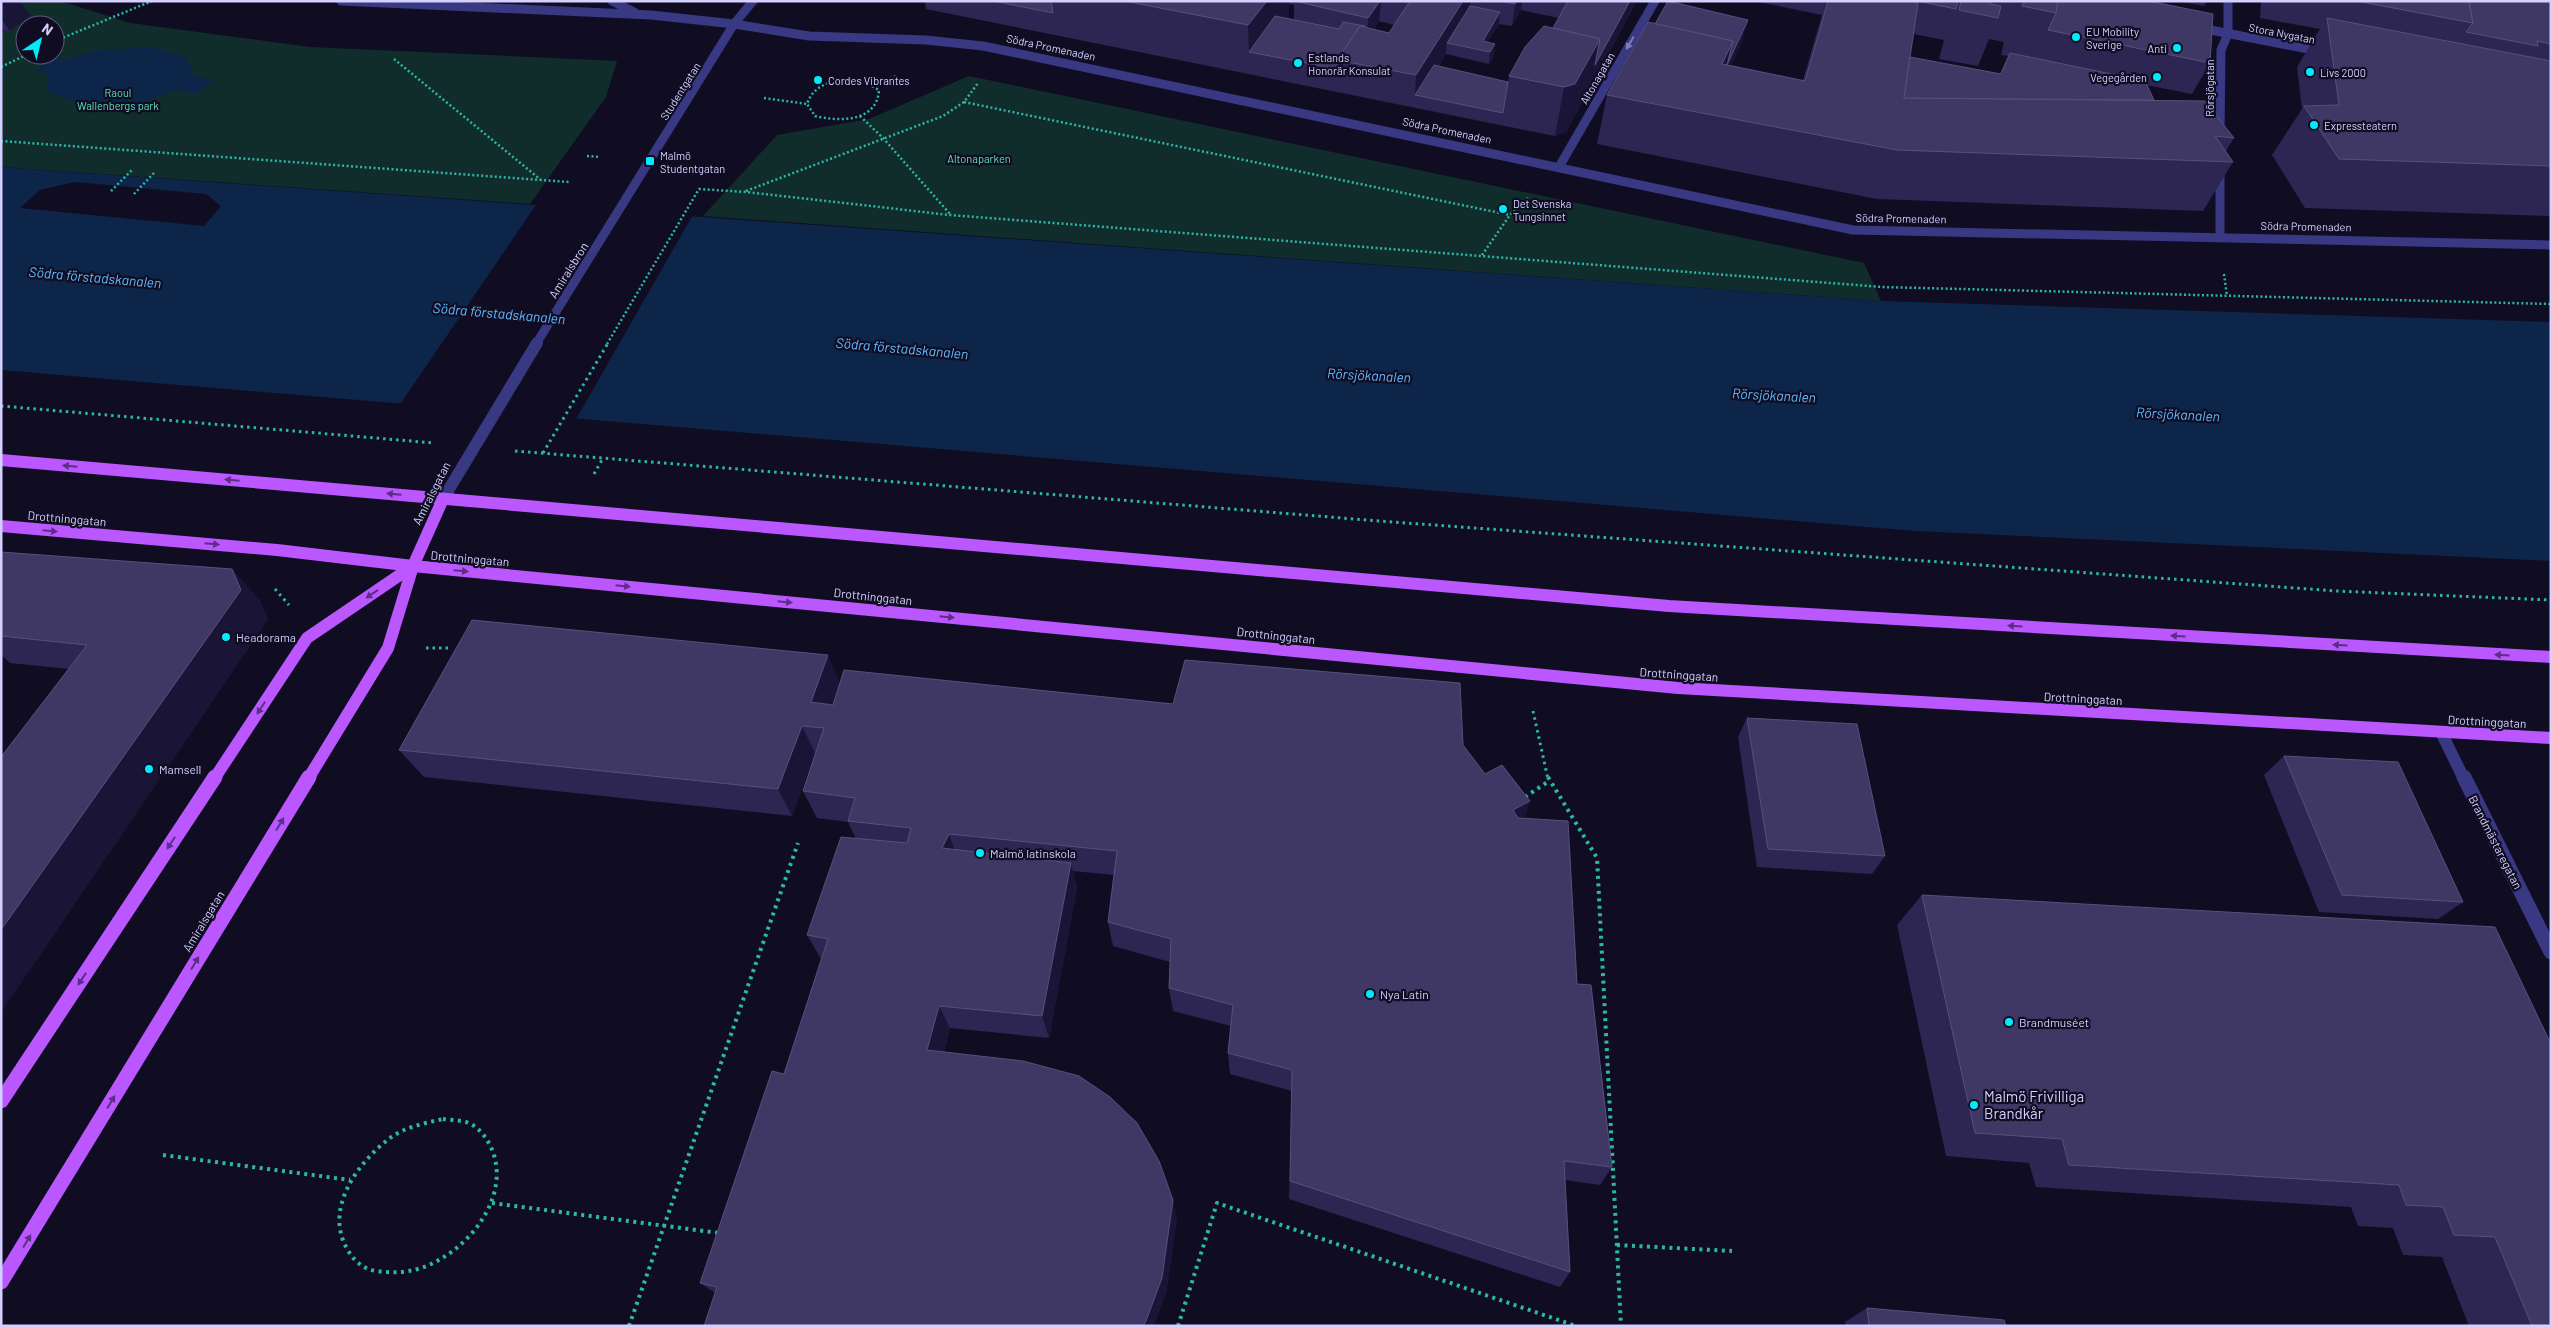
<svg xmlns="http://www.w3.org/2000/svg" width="2552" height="1327" font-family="Barlow,sans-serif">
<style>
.green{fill:#102d2b;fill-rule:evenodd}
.water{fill:#0c2549}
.pier{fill:#100d23}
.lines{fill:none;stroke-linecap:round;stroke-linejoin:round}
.path-far2{stroke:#2cb7a9;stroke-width:2.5;stroke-dasharray:2 2.5;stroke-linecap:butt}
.path-far1{stroke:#2cb7a9;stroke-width:3;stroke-dasharray:2.5 4;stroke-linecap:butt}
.path{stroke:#2cb7a9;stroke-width:4;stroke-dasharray:3 4.5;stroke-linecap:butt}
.minor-far2{stroke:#383883;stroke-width:9}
.minor-far1{stroke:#383883;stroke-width:12}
.minor{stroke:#383883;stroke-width:15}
.major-far1{stroke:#ba57ff;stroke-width:12}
.major{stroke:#ba57ff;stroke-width:15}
.wall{fill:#2d2652;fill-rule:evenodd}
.shaded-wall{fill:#1a1437}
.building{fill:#3f3865;stroke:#56507d}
.oneway{fill:#7e7cbb}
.oneway2{fill:#5c2e86}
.poi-dot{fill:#00ebfb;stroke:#100d23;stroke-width:2}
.labels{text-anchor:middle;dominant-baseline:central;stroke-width:4.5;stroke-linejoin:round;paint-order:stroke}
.far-poi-label{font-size:11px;fill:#d4d0ff;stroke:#100d23;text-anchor:start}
.far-street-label{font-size:11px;fill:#d4d0ff;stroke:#100d23}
.far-park-label{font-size:11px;fill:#59e1ba;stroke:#100d23}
.street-label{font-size:12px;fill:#d4d0ff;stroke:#100d23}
.poi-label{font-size:12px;fill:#d4d0ff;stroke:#100d23;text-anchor:start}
.water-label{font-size:14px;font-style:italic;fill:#5ebaff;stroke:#100d23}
.near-poi-label{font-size:15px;fill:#d4d0ff;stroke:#100d23;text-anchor:start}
</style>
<rect width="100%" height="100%" fill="#100d23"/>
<g class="green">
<path d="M1 1H60L130 23 310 47 617 61 606 97 530 204 1 167ZM25 25H55V55H25Z"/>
<polygon points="969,76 1864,263 1881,301 703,216 777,135 869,119"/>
</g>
<g class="water">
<polygon points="150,47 187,58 194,77 213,80 197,94 177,90 136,104 84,106 48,92 47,73 35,71 52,57 69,60 91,51"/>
<polygon points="1,167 1881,301 2551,322 2551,561 1915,531 1,370"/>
</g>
<g class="pier">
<polygon points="75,182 206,194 221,206 204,226 20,208 40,190"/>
<polygon points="538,202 694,213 575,421 399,406"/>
</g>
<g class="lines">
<g class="path-far2">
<polyline points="55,41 152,1"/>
<polyline points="394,59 541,180"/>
<polyline points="1,67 26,55"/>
<path d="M842 79 862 81 879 90C877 122 840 122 815 116L807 104C813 87 826 83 842 79Z"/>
<polyline points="873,85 896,76"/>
<polyline points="764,98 807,104"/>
<polyline points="964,102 1510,215"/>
<polyline points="860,116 883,138 950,214"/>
<polyline points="1,141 569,182"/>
<polyline points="587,156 600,157"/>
<polyline points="111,191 132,170"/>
<polyline points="746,191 943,116 964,102 978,83"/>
<polyline points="134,194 154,173"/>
<polyline points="1482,255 1510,215 1528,198"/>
<polyline points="2224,274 2227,296"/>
<polyline points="607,344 699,189 746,192 950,215 1882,287 2551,304"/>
</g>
<g class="path-far1">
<polyline points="1,406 434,443"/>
<polyline points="515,451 1379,521 2336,591 2551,600"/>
<polyline points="543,453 608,343"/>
<polyline points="594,474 603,458"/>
<polyline points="275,589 289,605"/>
<polyline points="426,648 450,648"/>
<polyline points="1533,711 1548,779"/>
</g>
<g class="path">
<polyline points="1548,777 1597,858 1621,1326"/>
<polyline points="1525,797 1549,781"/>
<path d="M443 1119C450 1120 458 1120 466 1122 479 1126 488 1139 493 1152 510 1200 466 1253 421 1268 405 1273 391 1273 376 1271 364 1269 355 1262 349 1252 322 1211 357 1163 390 1138 405 1127 425 1123 443 1119Z"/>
<polyline points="163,1155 350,1180"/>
<polyline points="492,1203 719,1233"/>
<polyline points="1617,1245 1732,1251"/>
<polyline points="629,1326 798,843"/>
<polyline points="1178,1326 1217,1203 1576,1326"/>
</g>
<g class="minor-far2">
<polyline points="341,1 651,15 734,24 809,36 926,40 983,46 1853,230 2551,245"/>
<polyline points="612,1 634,12"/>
<polyline points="2195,27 2323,52"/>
<polyline points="2220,136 2221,50 2228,34 2228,1"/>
<polyline points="2220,166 2220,236"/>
<polyline points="1559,167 1655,1"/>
<polyline points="536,344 734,24 753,1"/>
</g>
<g class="minor-far1">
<polyline points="443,499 537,343"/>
<polyline points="2441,732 2464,779"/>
</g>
<polyline class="minor" points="2464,777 2551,952"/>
<g class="major-far1">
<polyline points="1,460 1669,606 2551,657"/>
<polyline points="1,526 277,550 413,566 1678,688 2551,738"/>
<polyline points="214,779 307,638 413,566"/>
<polyline points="308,779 388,648 413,566 443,499"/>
</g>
<g class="major">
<polyline points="1,1101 215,777"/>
<polyline points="1,1282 309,777"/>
</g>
</g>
<g class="wall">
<polygon points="1,1 31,16 10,31 4,31 1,33"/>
<path d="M925 1H1637L1566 132 1555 136 926 9ZM1289 4 1294 5V19L1289 18ZM1521 10 1559 18 1553 28 1509 76 1508 82 1439 66 1446 54 1489 64 1494 56 1487 42 1499 24 1512 26ZM1379 21 1394 25 1389 33 1374 29Z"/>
<path d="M1754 1H2148L2210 63 2192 94 2146 85 2154 100 2234 138 2226 151 2233 162 2203 211 1877 199 1597 144 1607 95 1742 42 1731 65 1803 80 1822 15ZM1914 34 1944 40 1939 59 1978 66 1989 39 2004 42 2001 55 2008 56 2000 74 1910 57Z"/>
<polygon points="2177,1 2207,1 2204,6"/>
<polygon points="2261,1 2551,1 2551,216 2305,208 2272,155 2302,109 2297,67 2320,29 2260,18"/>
<polygon points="1,552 259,599 268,619 1,1012 1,757 69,669 10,663 1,655"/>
<polygon points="840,683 1463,745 1485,774 1525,819 1577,984 1612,1167 1600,1185 1565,1180 1570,1272 1560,1287 1289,1199 1292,1091 1230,1074 1228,1053 1231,1026 1173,1011 1169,988 1170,962 1113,946 1108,922 1114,875 1073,871 1077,888 1049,1038 950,1028 944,1051 1177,1218 1166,1293 715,1293 700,1283 784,1074 821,959 807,935 856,839 848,822 817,818 803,791 815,753 792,816 424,777 399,750"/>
<polygon points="1747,718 1885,856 1872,874 1757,867 1738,737"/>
<polygon points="2284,756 2463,902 2438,919 2319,912 2264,775"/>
<polygon points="1922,895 2495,927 2551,1326 2469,1326 2442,1257 2403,1255 2393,1228 2358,1226 2351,1207 2036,1187 2029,1163 1946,1156 1897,925"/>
<polygon points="1867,1308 2006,1326 1846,1326 1845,1322"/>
</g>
<g class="shaded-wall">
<polygon points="5,1 20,1 31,16 10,31 1,19 1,4"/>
<polygon points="1267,1 1289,1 1289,20 1249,52 1248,25"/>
<polygon points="1380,1 1381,1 1379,21 1367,40 1368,18"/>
<polygon points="1463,1 1471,1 1469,17 1447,43 1446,54 1420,97 1415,95 1416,75"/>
<polygon points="1517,1 1522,1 1521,10 1512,26 1515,4"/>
<polygon points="1630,1 1637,1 1566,132 1555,136 1564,87 1600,39"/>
<polygon points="1500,12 1499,23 1483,50 1483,41"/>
<polygon points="1748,20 1742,42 1709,112 1722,64 1733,41"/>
<polygon points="1,26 4,31 1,33"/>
<polygon points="1495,44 1494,56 1489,64 1490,52"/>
<polygon points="232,569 259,599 268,619 1,1012 1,930"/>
<polygon points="828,655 840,683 824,729 811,702"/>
<polygon points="802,726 815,753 792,816 778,789"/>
<polygon points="1530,801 1523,827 1513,810"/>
<polygon points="949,834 958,860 942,848"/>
<polygon points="1071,863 1077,888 1049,1038 1042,1016"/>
<polygon points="939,1006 950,1028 938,1071 927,1050"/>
<polygon points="1173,1200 1177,1218 1166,1293 1154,1326 1143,1326"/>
</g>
<g class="building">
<polygon points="993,1 1051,1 1053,13"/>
<polygon points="1124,1 1267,1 1248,25"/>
<polygon points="1294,1 1380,1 1368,18"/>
<polygon points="1410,1 1463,1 1416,75 1337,60 1360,26 1389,33"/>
<polygon points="1500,1 1517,1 1515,4"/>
<polygon points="1568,1 1630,1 1595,65 1600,39 1553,28"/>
<polygon points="1668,1 1748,20 1727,65 1733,41 1655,24"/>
<polygon points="1828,1 1910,1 1918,3 1904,98 2205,101 2234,138 2215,136 2233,162 1897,150 1607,95 1648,22 1733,41 1722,64 1805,81"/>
<polygon points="1917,1 1958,1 1956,9"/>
<polygon points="1961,1 1991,1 1990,4 2001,6 1998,18 1959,10"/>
<polygon points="2024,1 2058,1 2056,13 2022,6"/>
<polygon points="2058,1 2148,1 2213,14 2210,63 2048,30 2056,13"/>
<polygon points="2356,1 2469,1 2473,23"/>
<polygon points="2469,1 2551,1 2551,44 2537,41 2538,46 2466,32 2473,23"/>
<polygon points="1470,6 1500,12 1483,41 1495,44 1490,52 1447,43"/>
<polygon points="1275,16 1339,29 1343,22 1365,26 1360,26 1337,60 1337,69 1249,52"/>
<polygon points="2327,18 2551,61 2551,166 2339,159 2304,106 2339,105"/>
<polygon points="1544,26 1600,39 1575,84 1564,87 1509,76 1525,47"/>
<polygon points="2010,53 2145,81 2154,100 1904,98 1910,57 2001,74"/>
<polygon points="1434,65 1508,82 1503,113 1415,95"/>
<polygon points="1,552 232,569 241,590 1,930 1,757 87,645 1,636"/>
<polygon points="472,620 828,655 811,702 833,705 844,670 1173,704 1185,660 1460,683 1463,745 1485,774 1502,765 1530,801 1513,810 1518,818 1568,821 1577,984 1591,985 1612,1167 1564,1161 1570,1272 1290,1181 1292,1070 1228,1053 1233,1005 1169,988 1171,939 1108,922 1117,851 949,834 942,848 1071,863 1042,1016 939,1006 927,1050 1023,1061 1079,1076 1110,1097 1137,1123 1159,1161 1173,1200 1162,1278 1146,1321 1143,1326 704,1326 717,1287 700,1283 772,1071 784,1074 828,939 807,935 841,837 907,843 911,828 848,821 855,798 803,791 824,728 802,726 778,789 399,750"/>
<polygon points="1747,718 1857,724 1885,856 1768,849"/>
<polygon points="2284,756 2398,762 2463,902 2342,895"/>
<polygon points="1922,895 2495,927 2551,1044 2551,1326 2532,1326 2495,1237 2454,1235 2443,1207 2406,1205 2399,1185 2069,1165 2062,1139 1975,1133"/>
<polygon points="1867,1308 2004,1320 2006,1326 1869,1326"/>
</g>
<defs><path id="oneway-solid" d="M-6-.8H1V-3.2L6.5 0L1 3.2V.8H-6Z" transform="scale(1.25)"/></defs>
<use class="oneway" href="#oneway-solid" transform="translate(1630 43) rotate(120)"/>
<g class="oneway2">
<use href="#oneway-solid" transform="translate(70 466) rotate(-175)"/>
<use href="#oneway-solid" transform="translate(232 480) rotate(-175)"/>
<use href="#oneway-solid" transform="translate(394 494) rotate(-175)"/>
<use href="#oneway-solid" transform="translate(50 531) rotate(5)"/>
<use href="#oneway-solid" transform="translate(212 544) rotate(5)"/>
<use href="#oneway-solid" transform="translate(461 571) rotate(5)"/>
<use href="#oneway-solid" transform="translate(623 586) rotate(6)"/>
<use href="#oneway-solid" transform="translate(372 594) rotate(146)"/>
<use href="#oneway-solid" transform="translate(785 602) rotate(6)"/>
<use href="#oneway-solid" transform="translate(947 617) rotate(6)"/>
<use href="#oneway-solid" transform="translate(2015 626) rotate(-177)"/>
<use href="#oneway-solid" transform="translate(2178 636) rotate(-177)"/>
<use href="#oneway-solid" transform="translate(2340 645) rotate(-177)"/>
<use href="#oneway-solid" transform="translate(2502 655) rotate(-177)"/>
<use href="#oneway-solid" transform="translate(261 708) rotate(123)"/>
<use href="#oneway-solid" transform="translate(280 824) rotate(-59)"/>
<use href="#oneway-solid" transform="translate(171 843) rotate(123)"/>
<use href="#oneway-solid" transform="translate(195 963) rotate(-59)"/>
<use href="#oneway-solid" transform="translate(82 979) rotate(123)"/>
<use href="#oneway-solid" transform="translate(111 1102) rotate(-59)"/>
<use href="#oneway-solid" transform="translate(27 1241) rotate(-59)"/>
</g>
<g class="poi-dot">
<circle cx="2076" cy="37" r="5"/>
<circle cx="2177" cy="48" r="5"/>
<circle cx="1298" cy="63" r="5"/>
<circle cx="2310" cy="72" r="5"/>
<circle cx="2157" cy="77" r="5"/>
<circle cx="818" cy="80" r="5"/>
<circle cx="2314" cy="125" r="5"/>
<rect x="645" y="156" width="10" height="10" rx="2.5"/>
<circle cx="1503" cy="209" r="5"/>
<circle cx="226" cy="637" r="5"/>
<circle cx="149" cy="769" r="5"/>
<circle cx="980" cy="853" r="5"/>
<circle cx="1370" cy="994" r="5"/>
<circle cx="2009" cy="1022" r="5"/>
<circle cx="1974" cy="1105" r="5"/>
</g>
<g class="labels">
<g class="far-poi-label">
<text x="2086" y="31">EU Mobility<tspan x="2086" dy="13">Sverige</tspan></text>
<text x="2167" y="48" text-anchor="end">Anti</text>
<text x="1308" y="57">Estlands<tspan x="1308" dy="13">Honorär Konsulat</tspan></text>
<text x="2320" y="72">Livs 2000</text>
<text x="2147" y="77" text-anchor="end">Vegegården</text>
<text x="828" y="80">Cordes Vibrantes</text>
<text x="2324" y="125">Expressteatern</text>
<text x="660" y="155">Malmö<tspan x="660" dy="13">Studentgatan</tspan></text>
<text x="1513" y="203">Det Svenska<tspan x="1513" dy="13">Tungsinnet</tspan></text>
</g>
<g class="far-street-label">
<text transform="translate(2282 33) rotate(11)">Stora Nygatan</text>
<text transform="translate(1051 47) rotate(12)">Södra Promenaden</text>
<text transform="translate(1597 78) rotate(-60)">Altonagatan</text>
<text transform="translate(2209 88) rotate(-90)">Rörsjögatan</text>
<text transform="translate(680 91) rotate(-58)">Studentgatan</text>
<text transform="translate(1447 130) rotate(12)">Södra Promenaden</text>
<text transform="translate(1901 218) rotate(1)">Södra Promenaden</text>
<text transform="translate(2306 226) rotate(1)">Södra Promenaden</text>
</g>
<g class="far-park-label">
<text x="118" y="92">Raoul<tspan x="118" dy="13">Wallenbergs park</tspan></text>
<text x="979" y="158">Altonaparken</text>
</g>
<g class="street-label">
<text transform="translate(568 270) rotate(-58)">Amiralsbron</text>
<text transform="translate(431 493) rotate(-63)">Amiralsgatan</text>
<text transform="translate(67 518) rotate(5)">Drottninggatan</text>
<text transform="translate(470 558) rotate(5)">Drottninggatan</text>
<text transform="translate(873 596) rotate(6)">Drottninggatan</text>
<text transform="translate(1276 635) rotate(6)">Drottninggatan</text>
<text transform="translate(1679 674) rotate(4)">Drottninggatan</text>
<text transform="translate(2083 698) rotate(3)">Drottninggatan</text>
<text transform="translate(2487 721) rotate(3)">Drottninggatan</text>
<text transform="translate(2496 842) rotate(63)">Brandmästaregatan</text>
<text transform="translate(203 921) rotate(-59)">Amiralsgatan</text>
</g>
<g class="poi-label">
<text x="236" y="637">Headorama</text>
<text x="159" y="769">Mamsell</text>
<text x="990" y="853">Malmö latinskola</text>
<text x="1380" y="994">Nya Latin</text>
<text x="2019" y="1022">Brandmuséet</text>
</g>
<g class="water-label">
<text transform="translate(95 277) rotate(5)">Södra förstadskanalen</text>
<text transform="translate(499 313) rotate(5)">Södra förstadskanalen</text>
<text transform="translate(902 348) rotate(5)">Södra förstadskanalen</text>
<text transform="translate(1369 375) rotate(3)">Rörsjökanalen</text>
<text transform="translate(1774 395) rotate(3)">Rörsjökanalen</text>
<text transform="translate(2178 414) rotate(3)">Rörsjökanalen</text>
</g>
<g class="near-poi-label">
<text x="1984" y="1096">Malmö Frivilliga<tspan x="1984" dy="17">Brandkår</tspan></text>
</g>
</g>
<rect width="2552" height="1327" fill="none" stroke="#d4d0ff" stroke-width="5"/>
<g transform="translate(40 40) rotate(35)"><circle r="24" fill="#100d23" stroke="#5e5b7b"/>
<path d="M0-4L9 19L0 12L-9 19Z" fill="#00ebfb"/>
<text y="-8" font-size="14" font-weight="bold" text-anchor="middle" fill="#d4d0ff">N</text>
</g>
</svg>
